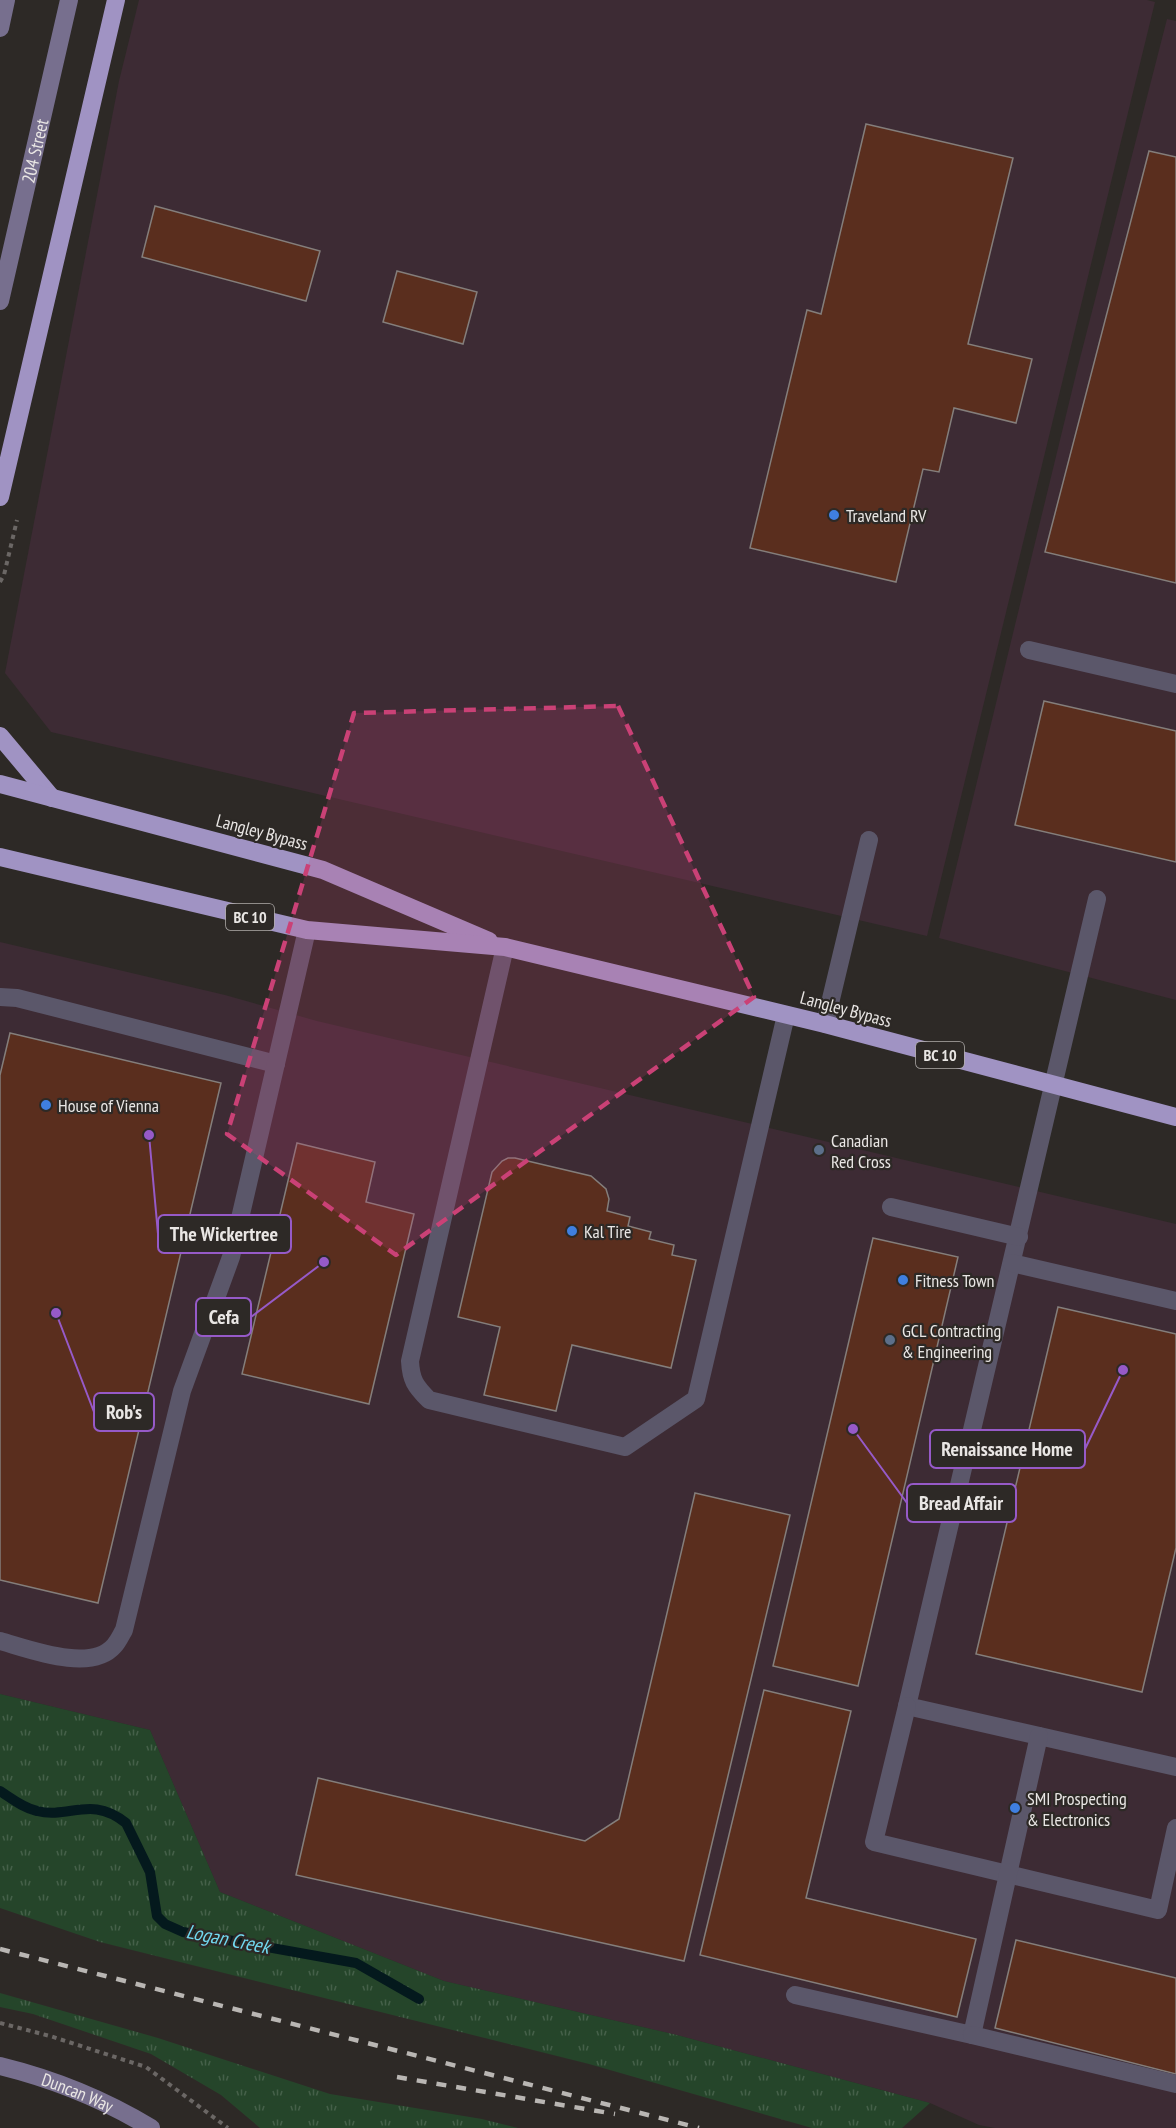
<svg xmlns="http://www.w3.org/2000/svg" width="1176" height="2128" font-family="'PT Sans Narrow',sans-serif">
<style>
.commercial{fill:#3d2b34}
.grass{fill:url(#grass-tufts)}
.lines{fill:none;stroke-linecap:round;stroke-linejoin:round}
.stream{stroke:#04191d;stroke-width:10}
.building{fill:#5a2e1e;stroke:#847e7b;stroke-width:1.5}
.path{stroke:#6b6765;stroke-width:4;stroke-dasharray:4.5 4.5;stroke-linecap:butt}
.lane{stroke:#5b576a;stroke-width:18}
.secondary{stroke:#776f8e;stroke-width:18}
.highway{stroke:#a093c3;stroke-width:18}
.rail{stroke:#b9b6b3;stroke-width:4.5;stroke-dasharray:10 10;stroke-linecap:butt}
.marked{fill:#ca4176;fill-opacity:0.2;stroke:#ca4176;stroke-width:4.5;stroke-dasharray:12 8;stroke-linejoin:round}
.shop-dot{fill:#3f7fe0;stroke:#2d2926;stroke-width:2}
.service-dot{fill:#5c6f8a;stroke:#2d2926;stroke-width:2}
.labels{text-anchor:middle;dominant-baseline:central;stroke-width:4.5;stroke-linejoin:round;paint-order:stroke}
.shield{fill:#2d2926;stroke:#b1adab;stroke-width:1.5}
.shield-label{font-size:16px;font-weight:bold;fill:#e9e6e4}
.street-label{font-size:18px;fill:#e9e6e4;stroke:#2d2926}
.poi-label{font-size:18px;fill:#e9e6e4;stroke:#2d2926;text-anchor:start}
.water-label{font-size:20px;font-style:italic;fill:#71d7ee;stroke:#2d2926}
.leader{fill:none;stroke:#965ac8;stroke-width:2}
.callout-dot{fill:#965ac8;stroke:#2d2926;stroke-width:2}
.callout{fill:#2d2926;stroke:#965ac8;stroke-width:2}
.callout-label{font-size:20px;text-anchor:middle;font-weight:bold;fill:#e9e6e4}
</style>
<defs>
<pattern id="grass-tufts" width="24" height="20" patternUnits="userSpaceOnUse" patternTransform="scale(1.5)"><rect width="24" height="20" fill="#25452a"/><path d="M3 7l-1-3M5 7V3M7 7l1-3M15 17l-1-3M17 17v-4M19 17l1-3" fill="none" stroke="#456049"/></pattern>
</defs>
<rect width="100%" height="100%" fill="#2d2926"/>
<g class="commercial">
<polygon points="139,0 1147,0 1155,2 927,936 51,732 5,673 119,81"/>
<polygon points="1167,19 1176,21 1176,1000 939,938 1077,370"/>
<polygon points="0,942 225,995 317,1021 1176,1224 1176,2128 995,2128 979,2125 930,2103 677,2035 444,1981 220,1892 150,1730 0,1694"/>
</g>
<g class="grass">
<polygon points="0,1694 150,1730 220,1892 444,1981 677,2035 930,2103 902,2128 812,2128 589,2064 100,1942 0,1908"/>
<polygon points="0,1993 158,2038 330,2094 482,2119 518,2128 260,2128 221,2095 151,2054 33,2014 0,2007"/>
</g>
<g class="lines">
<path class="stream" d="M0 1791C11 1798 23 1808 37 1811 70 1819 91 1795 126 1823L150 1872 157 1916 165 1924 183 1932 356 1963 419 1999"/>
</g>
<g class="building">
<polygon points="866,124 1013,158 968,344 1032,359 1016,423 954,408 939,472 923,469 896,582 750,548 807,310 821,314"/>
<polygon points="1149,151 1176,157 1176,583 1045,552"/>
<polygon points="155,206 320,251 306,301 142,257"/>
<polygon points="397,271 477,292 463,344 383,322"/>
<polygon points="1044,701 1176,731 1176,862 1015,825"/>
<polygon points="10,1033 221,1083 98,1603 0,1580 0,1075"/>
<polygon points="297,1143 375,1162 366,1202 414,1214 369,1404 242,1374"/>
<polygon points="508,1158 515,1158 591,1176 606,1189 609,1199 607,1211 630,1217 628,1226 651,1232 649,1239 674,1245 672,1255 696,1260 671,1368 572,1345 556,1411 484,1395 500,1327 458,1317 492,1172 502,1161"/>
<polygon points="873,1238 958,1257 858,1686 773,1666"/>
<polygon points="1058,1307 1176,1334 1176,1548 1142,1692 976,1654"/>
<polygon points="695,1493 790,1515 684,1961 296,1875 318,1778 585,1841 619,1819"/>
<polygon points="764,1690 851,1711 806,1898 976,1939 957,2017 700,1955"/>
<polygon points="1016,1940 1176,1978 1176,2074 995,2028"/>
</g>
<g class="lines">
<g class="path">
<polyline points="0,582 4,575 17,520"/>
<polyline points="0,2023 50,2036 146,2067 228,2128"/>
</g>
<g class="lane">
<polyline points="1029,650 1176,684"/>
<polyline points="1097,899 907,1706 1176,1767"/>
<path d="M505 947 410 1361C411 1380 415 1386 429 1400L625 1447 696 1399 786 1015"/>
<polyline points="0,997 17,998 276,1064"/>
<polyline points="825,1024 869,840"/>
<polyline points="891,1207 1019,1237"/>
<polyline points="1012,1263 1176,1301"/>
<path d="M0 1641C29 1649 91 1673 114 1646 118 1642 121 1635 124 1630L182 1391 231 1257 307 930"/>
<polyline points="907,1706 874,1842 1158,1910 1176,1828"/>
<polyline points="795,1995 972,2035 1039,1736"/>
<polyline points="972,2035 1176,2084"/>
</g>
<g class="secondary">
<polyline points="0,28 6,0"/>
<path id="s1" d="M0 301 69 0"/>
<path id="s2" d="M0 2066C53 2079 105 2100 151 2128"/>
</g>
<g class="highway">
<polyline points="0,497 116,0"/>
<polyline points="0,736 52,798"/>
<polyline points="0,784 323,870 489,941"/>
<polyline points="0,857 307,930 505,947 825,1024 1176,1117"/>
</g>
<g class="rail">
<polyline points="0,1949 699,2128"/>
<polyline points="397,2077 615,2114"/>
</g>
</g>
<path class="marked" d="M618 706 754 997 396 1255 227 1134 354 713Z"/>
<g class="shop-dot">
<circle cx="834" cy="515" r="6"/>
<circle cx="46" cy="1105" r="6"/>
<circle cx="572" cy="1231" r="6"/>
<circle cx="903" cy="1280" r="6"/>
<circle cx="1015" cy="1808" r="6"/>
</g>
<g class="service-dot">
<circle cx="819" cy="1150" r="6"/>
<circle cx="890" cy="1340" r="6"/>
</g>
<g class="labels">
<g class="shield">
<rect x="226" y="904" width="48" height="26" rx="4.5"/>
<rect x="916" y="1042" width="48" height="26" rx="4.5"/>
</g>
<g class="shield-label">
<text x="250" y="917">BC 10</text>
<text x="940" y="1055">BC 10</text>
</g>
<g class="street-label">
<text stroke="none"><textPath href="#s1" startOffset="154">204 Street</textPath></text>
<text transform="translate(262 832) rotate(15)">Langley Bypass</text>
<text transform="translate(846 1009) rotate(15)">Langley Bypass</text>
<text stroke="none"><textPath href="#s2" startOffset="82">Duncan Way</textPath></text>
</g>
<g class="poi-label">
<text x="846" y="515">Traveland RV</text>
<text x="58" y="1105">House of Vienna</text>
<text x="831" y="1140">Canadian<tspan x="831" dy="21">Red Cross</tspan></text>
<text x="584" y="1231">Kal Tire</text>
<text x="915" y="1280">Fitness Town</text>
<text x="902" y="1330">GCL Contracting<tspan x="902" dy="21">&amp; Engineering</tspan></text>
<text x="1027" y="1798">SMI Prospecting<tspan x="1027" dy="21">&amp; Electronics</tspan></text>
</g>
<g class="water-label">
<text transform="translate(228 1939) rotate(11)">Logan Creek</text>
</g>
</g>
<path class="leader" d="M149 1135L158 1234M324 1262L251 1317M56 1313L94 1412M1123 1370L1085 1449M853 1429L907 1503"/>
<g class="callout-dot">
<circle cx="149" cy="1135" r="6"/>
<circle cx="324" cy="1262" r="6"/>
<circle cx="56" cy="1313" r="6"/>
<circle cx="1123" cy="1370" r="6"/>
<circle cx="853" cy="1429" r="6"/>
</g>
<g class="callout">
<rect x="158" y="1215" width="133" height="38" rx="6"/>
<rect x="196" y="1298" width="55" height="38" rx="6"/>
<rect x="94" y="1393" width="60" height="38" rx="6"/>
<rect x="930" y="1430" width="155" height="38" rx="6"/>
<rect x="907" y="1484" width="109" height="38" rx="6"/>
</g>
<g class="callout-label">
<text x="224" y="1241">The Wickertree</text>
<text x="224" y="1324">Cefa</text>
<text x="124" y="1419">Rob's</text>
<text x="1007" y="1456">Renaissance Home</text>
<text x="961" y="1510">Bread Affair</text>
</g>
</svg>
